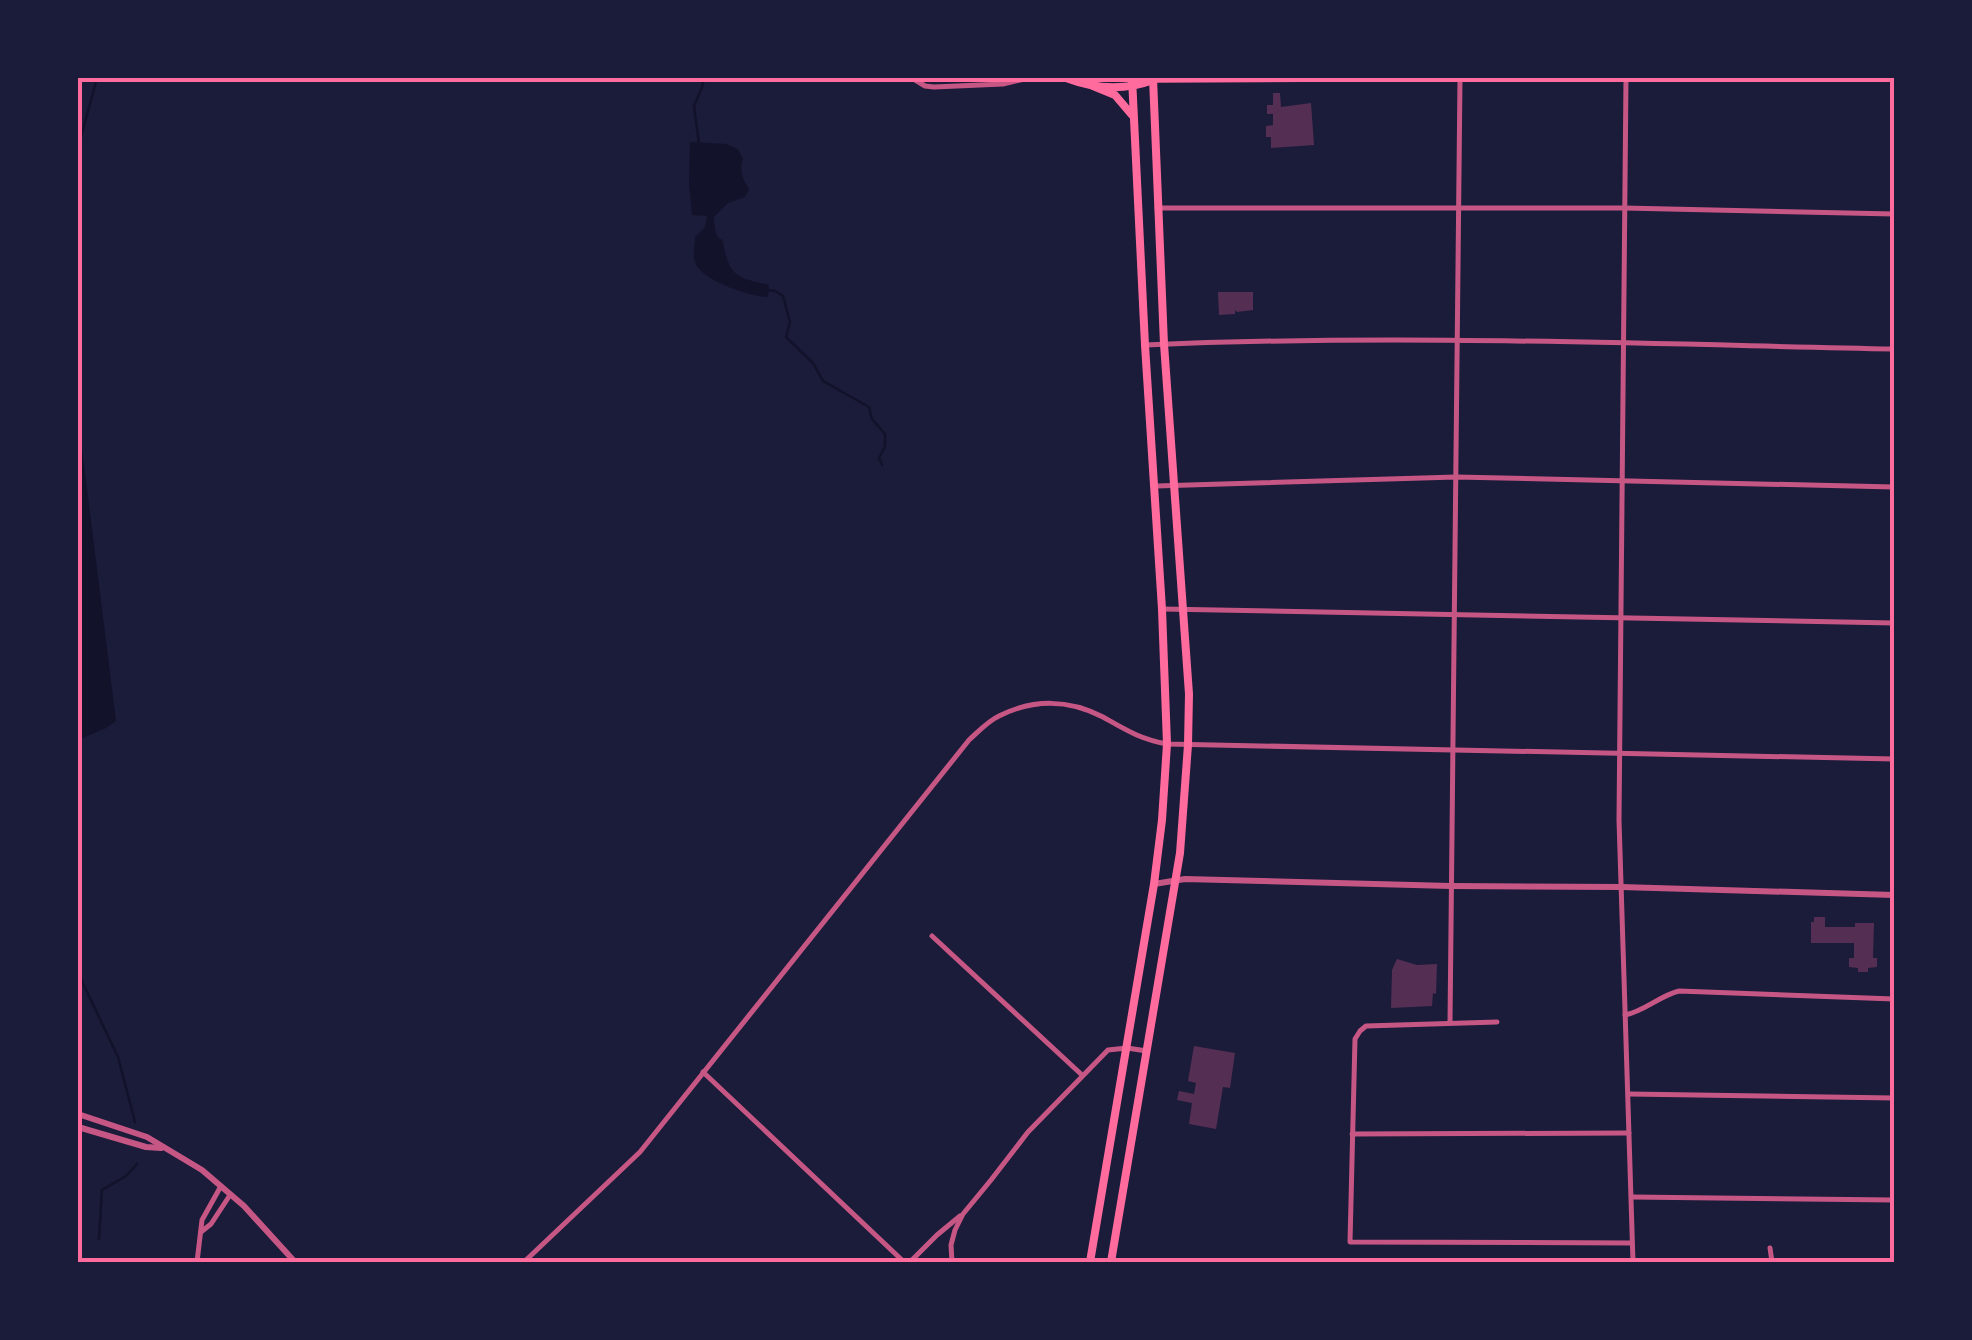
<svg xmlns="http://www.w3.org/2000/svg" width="1972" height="1340" font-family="Overpass,sans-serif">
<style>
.water{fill:#12122b}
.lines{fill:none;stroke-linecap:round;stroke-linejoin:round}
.stream{stroke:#12122b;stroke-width:2.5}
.building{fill:#542f53}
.minor{stroke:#c65784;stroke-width:5}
.tertiary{stroke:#c65784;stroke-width:6}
.secondary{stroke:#ff6b9d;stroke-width:8}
.primary{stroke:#ff6b9d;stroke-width:8}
.neatline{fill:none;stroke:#ff6b9d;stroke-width:4}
</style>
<rect width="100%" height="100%" fill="#1b1b3a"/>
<g class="water">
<path d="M690 142 726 144 738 149 743 159C739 170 742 179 749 189L745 197 728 203 714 217C714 220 715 230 716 233 722 246 721 232 724 247 730 278 740 278 769 285L768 297C751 297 700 280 695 262 692 255 695 245 695 237L705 227 707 216 692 215 689 183Z"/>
<polygon points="78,417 116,721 106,728 78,740"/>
</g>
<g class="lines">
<g class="stream">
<polyline points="699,144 694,106 703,85 702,78"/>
<polyline points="78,148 97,78"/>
<polyline points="767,290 775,291 783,296 790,322 786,337 813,363 823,381 869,407 872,419 885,434 885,446 879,458 882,465"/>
<polyline points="78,973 118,1057 135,1122"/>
<polyline points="99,1239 102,1190 126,1176 137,1164"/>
</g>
</g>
<g class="building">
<polygon points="1273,93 1280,93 1281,107 1311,103 1314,145 1271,148 1271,137 1266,137 1266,126 1273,125 1273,114 1267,114 1267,105 1273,105"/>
<polygon points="1218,292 1253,292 1253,310 1237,312 1235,310 1235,314 1219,315"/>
<polygon points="1814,917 1825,917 1825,927 1855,927 1855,923 1874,923 1873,958 1877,958 1877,967 1868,968 1868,972 1858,972 1858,968 1849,967 1849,958 1854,958 1854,943 1811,943 1811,922 1814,922"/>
<polygon points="1397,959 1417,965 1437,964 1436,994 1433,993 1432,1006 1391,1008 1392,970"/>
<polygon points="1194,1046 1235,1053 1230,1088 1223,1087 1216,1129 1189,1124 1192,1103 1177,1100 1179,1091 1194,1094 1196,1083 1188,1081"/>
</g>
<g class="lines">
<g class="minor">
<polyline points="912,78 925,86 934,87 1003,84 1029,78"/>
<polyline points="1626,78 1619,820 1633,1262"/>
<polyline points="1157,208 1624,208 1894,214"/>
<path d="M1145 345C1395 334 1645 344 1894 349"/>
<polyline points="1156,486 1456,477 1894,487"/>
<polyline points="1162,609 1894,623"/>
<polyline points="932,936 1082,1075"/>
<path d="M1625 1015C1645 1011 1659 996 1679 991L1894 999"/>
<polyline points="1497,1022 1366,1026 1360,1031 1355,1039 1350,1242 1632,1243"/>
<polyline points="1450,1023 1460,78"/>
<polyline points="703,1072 904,1262"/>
<polyline points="1629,1094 1894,1098"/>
<polyline points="1352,1134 1629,1133"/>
<polyline points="1632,1197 1894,1200"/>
<polyline points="201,1232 211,1224 230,1195"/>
<polyline points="1770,1248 1772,1262"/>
<polyline points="197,1262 202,1220 221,1186"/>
<path d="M524 1262 640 1152 969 740C978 732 988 721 999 716 1033 699 1069 699 1103 717 1126 730 1140 739 1167 744L1894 759"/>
<polyline points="910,1262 937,1235 960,1216"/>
<polyline points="952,1262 951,1245 955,1230 963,1214 991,1180 1028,1132 1108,1050 1127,1048 1147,1051"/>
</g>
<g class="tertiary">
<polyline points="1153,80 1435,78"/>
<polyline points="1154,884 1185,879 1451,886 1621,887 1894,895"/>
<polyline points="78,1114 147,1137 202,1170 244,1206 295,1262"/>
<polyline points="78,1127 146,1147 161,1148"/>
</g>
<path class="secondary" d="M1066 78C1095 89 1124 91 1153 80"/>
<g class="primary">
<polyline points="1093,86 1115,95 1132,115"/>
<polyline points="1090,1262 1154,884 1162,820 1167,744 1162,609 1145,345 1132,78"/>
<polyline points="1111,1262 1180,853 1188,745 1189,694 1164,344 1153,78"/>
</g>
</g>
<rect width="1972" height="1340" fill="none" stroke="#1b1b3a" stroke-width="160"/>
<rect x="80" y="80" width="1812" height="1180" class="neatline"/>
</svg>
